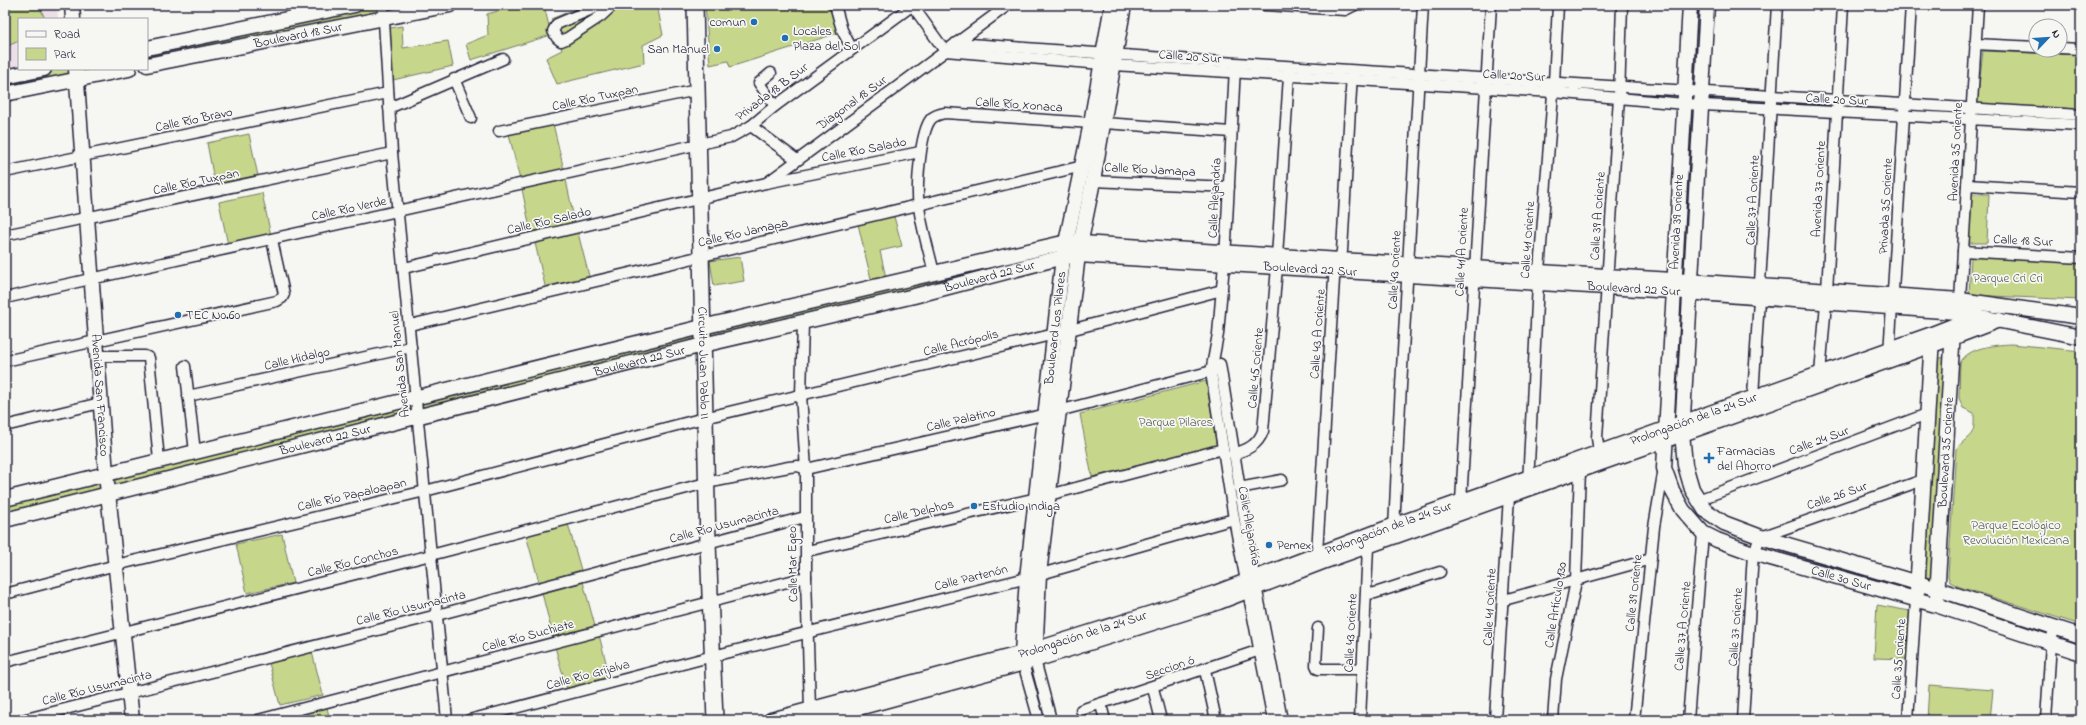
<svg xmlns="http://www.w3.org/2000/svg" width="2086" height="725" font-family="'Indie Flower',sans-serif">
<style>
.built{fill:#eddfe7}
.green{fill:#c6d78c;stroke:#747c64}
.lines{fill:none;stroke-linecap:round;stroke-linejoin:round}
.street-casing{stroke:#22223b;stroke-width:13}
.secondary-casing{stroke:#22223b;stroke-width:17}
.primary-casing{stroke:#22223b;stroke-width:18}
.street{stroke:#f6f6f2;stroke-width:10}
.secondary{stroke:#f6f6f2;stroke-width:14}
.primary{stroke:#f6f6f2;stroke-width:15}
.poi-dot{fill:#1f6fb2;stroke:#f6f6f2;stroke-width:1.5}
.labels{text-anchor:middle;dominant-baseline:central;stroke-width:3.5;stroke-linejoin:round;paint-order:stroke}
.poi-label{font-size:13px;fill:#22223b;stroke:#f6f6f2;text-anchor:start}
.street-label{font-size:13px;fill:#22223b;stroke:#f6f6f2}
.park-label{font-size:13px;fill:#535853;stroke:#f6f6f2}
</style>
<rect width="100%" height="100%" fill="#f6f6f2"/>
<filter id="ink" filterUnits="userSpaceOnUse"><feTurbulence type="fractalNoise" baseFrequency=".025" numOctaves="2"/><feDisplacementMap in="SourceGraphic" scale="8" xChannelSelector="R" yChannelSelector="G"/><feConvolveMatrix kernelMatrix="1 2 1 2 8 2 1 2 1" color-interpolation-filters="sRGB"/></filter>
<g filter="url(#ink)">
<polygon class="built" points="5,5 57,5 58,19 19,19 19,66 5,69"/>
<g class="green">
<polygon points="5,5 39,5 45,19 19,19 19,41 5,47"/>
<polygon points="355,5 450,5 147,65 147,48"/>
<polygon points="521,5 544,5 551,35 471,60 466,44 488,35 487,14"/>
<polygon points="585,5 657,5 663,35 643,45 644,63 557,84 546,58 562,50 551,19"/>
<polygon points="705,5 833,5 838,33 730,67 728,61 710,65"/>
<polygon points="402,26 403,48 448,41 453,66 393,80 390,28"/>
<polygon points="1983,51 2081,55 2081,109 1977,104"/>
<polygon points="43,69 129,69 5,94 5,76"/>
<polygon points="553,124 564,170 520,180 509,134"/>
<polygon points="249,134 258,176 215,185 207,143"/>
<polygon points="566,180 575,224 531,233 522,189"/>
<polygon points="262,193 271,236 228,245 219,202"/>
<polygon points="1970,194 1989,194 1987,243 1968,243"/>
<polygon points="893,213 902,246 880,251 886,278 872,283 858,224"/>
<polygon points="578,233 590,280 546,290 535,243"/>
<polygon points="1063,245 1060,256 707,340 708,331"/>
<polygon points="740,257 744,281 714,286 710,261"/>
<polygon points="1971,257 2081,263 2081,300 1969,295"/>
<polygon points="698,328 699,346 5,520 5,499"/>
<path d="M2011 344 2081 351V625L1960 587 1950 582 1948 576 1956 449C1971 432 1975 439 1974 413L1963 408 1959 398 1960 363C1968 347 1995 345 2011 344Z"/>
<polygon points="1949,356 1932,583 1924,583 1936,359"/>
<polygon points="1206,381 1217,446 1092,477 1080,414"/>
<polygon points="568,524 581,570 539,582 526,535"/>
<polygon points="282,534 293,583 247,593 236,544"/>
<polygon points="583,582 595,626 553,637 542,593"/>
<polygon points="1877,605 1910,611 1908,659 1874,658"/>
<polygon points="599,635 610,678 567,689 555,647"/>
<polygon points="312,652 323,695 280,705 269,663"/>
<polygon points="1929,685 1993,690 1990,720 1927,720"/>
<polygon points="327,708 330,720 285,720 284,718"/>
</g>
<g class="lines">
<g class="street-casing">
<g id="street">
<polyline points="383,5 392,153 447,720"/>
<polyline points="835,5 842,30 852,49"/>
<polyline points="912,5 945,51 1114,65 1553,92 1684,104 2081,125"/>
<polyline points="1264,5 1345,10 1355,5"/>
<polyline points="612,6 597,7 557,24 553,31 557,38 561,41 566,39 601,16 613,5"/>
<polyline points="956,43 1236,63 2081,115"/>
<polyline points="1975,44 2036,47"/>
<polyline points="2060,48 2081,49"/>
<polyline points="1235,67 1226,241 1218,334 1211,372 1234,519 1273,720"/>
<polyline points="771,73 759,83 775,106"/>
<polyline points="454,79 471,118"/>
<polyline points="389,108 503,59"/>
<polyline points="1104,123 1231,132"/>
<polyline points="751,126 797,160"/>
<polyline points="499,131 697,90"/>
<polyline points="5,172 388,93"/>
<polyline points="1093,181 1229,187"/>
<polyline points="768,182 1008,5"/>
<polyline points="1967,185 2081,192"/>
<polyline points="5,235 392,153"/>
<polyline points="1963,251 2081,258"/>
<polyline points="1277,256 1289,76"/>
<polyline points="404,268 766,183 920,152"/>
<path d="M934 273C929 251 922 229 919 207 916 189 920 132 931 119 935 115 939 114 945 113L1091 123"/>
<polyline points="5,298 731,137 751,126 775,106 913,5"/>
<polyline points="1960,300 1978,5"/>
<polyline points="803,323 801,395 806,469 806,577 810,709"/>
<polyline points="410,325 1083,166"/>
<polyline points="1889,354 1911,5"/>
<polyline points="97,356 145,356 149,358 159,460"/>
<polyline points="5,361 277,301 282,298 284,294 272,240"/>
<polyline points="1220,364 1252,565 1282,720"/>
<polyline points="185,366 195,452"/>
<polyline points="1820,374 1827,291 1843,5"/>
<polyline points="188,396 411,347"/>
<polyline points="1753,397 1777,5"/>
<polyline points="5,426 100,403"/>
<polyline points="1599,452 1597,438 1619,97 1622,5"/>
<path d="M1233 454C1247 450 1258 445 1263 431L1277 267"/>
<polyline points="1528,484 1538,283 1554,82 1558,5"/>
<polyline points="1239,488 1282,480"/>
<polyline points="1049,495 1223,449"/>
<polyline points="1698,500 1927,414"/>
<polyline points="1461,501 1491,5"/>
<polyline points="1394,530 1399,421 1423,5"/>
<polyline points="807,551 1037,498"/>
<polyline points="1317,553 1334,279 1342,251 1352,73"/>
<polyline points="5,594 116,565 425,491 704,418 1055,334 1222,290"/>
<polyline points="1366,594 1375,593 1440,572"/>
<polyline points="1504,600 1651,559"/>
<polyline points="1318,628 1316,665 1318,669 1362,669"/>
<polyline points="1035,660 1051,720"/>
<polyline points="5,662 431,555 706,483 789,467 798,466 806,469 1047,414 1220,369"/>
<polyline points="1023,663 1039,720"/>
<polyline points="1205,670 1216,720"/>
<polyline points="1153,688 1161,720"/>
<polyline points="1101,705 1105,720"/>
<polyline points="1081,710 1263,649"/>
<polyline points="22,720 437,615 805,517"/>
<polyline points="258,720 806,577"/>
<polyline points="469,720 713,656 1027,578 1234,519"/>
<polyline points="1360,720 1368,547"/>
<polyline points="1495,720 1509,496"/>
<polyline points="1553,720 1556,679 1576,581 1580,470"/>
<polyline points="1634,720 1654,527 1664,468"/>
<polyline points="1688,720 1703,533"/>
<polyline points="1743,720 1753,553 1761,537 1923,480"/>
<polyline points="1908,720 1916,600"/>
<polyline points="2046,720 2051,643 2054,628"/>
</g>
</g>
<g class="secondary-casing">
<g id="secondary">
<polyline points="72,5 73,19"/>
<path id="s1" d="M1690 5 1664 468 1672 490 1683 510 1703 533 1717 540 1753 553 1936 605 2081 653"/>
<polyline points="1707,5 1682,433 1685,465 1692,489 1705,510 1724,523 1761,537 1938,589 2081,636"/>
<polyline points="147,48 355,5"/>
<path id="s2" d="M147 65 450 5"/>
<path id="s3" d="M76 69 106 474 132 720"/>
<polyline points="5,77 44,69"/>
<polyline points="5,94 129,69"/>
<polyline points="5,499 698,328 1067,242 1340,260 1673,280 1960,300 2081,317"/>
<path id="s4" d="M5 520 703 345 914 296 1063 257 1078 255 1672 291 1956 312 2081 337"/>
<polyline points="1917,592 1932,337"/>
<path id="s5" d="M1937 597 1953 330"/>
<polyline points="1035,658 1039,574 1078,255 1093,181 1124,5"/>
<path id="s6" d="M1023 662 1022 653 1027 578 1063 257 1091 123 1112 5"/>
<path id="s7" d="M771 720 1034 650 1215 593 1395 525 1932 334 1978 316"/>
<polyline points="814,720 1035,660 1219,602 1320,563 1952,338 1999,320"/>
</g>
</g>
<g class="primary-casing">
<g id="primary">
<path id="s8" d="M695 5 708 543 715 720"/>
</g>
</g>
<use href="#street" class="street"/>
<use href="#secondary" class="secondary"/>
<use href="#primary" class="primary"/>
</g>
</g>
<g class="poi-dot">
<circle cx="754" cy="22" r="4"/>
<circle cx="785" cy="38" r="4"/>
<circle cx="717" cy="49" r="4"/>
<circle cx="178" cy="315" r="4"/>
<path d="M1707 452h4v4h4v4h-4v4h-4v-4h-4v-4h4z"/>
<circle cx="974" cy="506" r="4"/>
<circle cx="1269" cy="545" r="4"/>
</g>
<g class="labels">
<g class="poi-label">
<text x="746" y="22" text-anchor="end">comun</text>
<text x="793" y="31">Locales<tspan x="793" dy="15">Plaza del Sol</tspan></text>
<text x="709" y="49" text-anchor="end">San Manuel</text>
<text x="186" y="315">TEC N0.60</text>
<text x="1717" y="451">Farmacias<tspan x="1717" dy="15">del Ahorro</tspan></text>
<text x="982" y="506">Estudio Indiga</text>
<text x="1277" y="545">Pemex</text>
</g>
<g class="street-label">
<text stroke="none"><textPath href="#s2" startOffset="154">Boulevard 18 Sur</textPath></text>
<text transform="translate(1190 57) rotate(4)">Calle 20 Sur</text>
<text transform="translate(1514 76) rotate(3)">Calle 20 Sur</text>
<text transform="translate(772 92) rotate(-37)">Privada 18 B Sur</text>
<text transform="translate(595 98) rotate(-12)">Calle Río Tuxpan</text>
<text transform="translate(1837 100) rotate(3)">Calle 20 Sur</text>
<text transform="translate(852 103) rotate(-36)">Diagonal 18 Sur</text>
<text transform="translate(1019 105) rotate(4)">Calle Río Xonaca</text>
<text transform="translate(194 120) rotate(-12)">Calle Río Bravo</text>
<text transform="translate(864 150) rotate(-11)">Calle Río Salado</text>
<text transform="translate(1956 152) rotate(-87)">Avenida 35 Oriente</text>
<text transform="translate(1150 170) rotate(3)">Calle Río Jamapa</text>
<text transform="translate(196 182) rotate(-12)">Calle Río Tuxpan</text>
<text transform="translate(1819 189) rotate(-87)">Avenida 37 Oriente</text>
<text transform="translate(1215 198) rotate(-87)">Calle Alejandría</text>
<text transform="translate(1753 200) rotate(-87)">Calle 37 A Oriente</text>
<text transform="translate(1886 206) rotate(-87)">Privada 35 Oriente</text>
<text transform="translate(349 209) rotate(-12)">Calle Río Verde</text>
<text transform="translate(1598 216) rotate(-86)">Calle 39 A Oriente</text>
<text transform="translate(549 221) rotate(-13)">Calle Río Salado</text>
<text transform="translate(1677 222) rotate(-87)">Avenida 39 Oriente</text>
<text transform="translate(743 233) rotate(-13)">Calle Río Jamapa</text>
<text transform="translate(1528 240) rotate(-86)">Calle 41 Oriente</text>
<text transform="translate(2023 241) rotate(3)">Calle 18 Sur</text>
<text transform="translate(1462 252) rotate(-87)">Calle 41 A Oriente</text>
<text stroke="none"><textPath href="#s4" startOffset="1338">Boulevard 22 Sur</textPath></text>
<text transform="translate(1395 270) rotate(-87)">Calle 43 Oriente</text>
<text stroke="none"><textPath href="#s4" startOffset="1014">Boulevard 22 Sur</textPath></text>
<text stroke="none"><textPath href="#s4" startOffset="1662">Boulevard 22 Sur</textPath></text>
<text stroke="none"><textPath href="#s6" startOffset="336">Boulevard Los Pilares</textPath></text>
<text transform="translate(1318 334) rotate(-86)">Calle 43 A Oriente</text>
<text transform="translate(961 343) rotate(-14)">Calle Acrópolis</text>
<text transform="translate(297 359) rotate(-13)">Calle Hidalgo</text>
<text stroke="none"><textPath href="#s4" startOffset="654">Boulevard 22 Sur</textPath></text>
<text stroke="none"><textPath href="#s8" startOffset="358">Circuito Juan Pablo II</textPath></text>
<text transform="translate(400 364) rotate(-96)">Avenida San Manuel</text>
<text transform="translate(1256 368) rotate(-85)">Calle 45 Oriente</text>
<text stroke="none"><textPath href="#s3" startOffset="327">Avenida San Francisco</textPath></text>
<text stroke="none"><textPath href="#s7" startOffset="971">Prolongación de la 24 Sur</textPath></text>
<text transform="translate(961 420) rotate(-13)">Calle Palatino</text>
<text stroke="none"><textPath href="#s4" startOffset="330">Boulevard 22 Sur</textPath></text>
<text transform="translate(1819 441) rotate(-20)">Calle 24 Sur</text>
<text stroke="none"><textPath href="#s5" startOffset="145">Boulevard 35 Oriente</textPath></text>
<text transform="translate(352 495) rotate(-13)">Calle Río Papaloapan</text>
<text transform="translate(1837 496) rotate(-19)">Calle 26 Sur</text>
<text transform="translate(919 512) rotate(-13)">Calle Delphos</text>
<text transform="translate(724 525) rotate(-15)">Calle Río Usumacinta</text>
<text transform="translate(1249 526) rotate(80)">Calle Alejandría</text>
<text stroke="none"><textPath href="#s7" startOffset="647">Prolongación de la 24 Sur</textPath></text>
<text transform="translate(353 562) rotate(-14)">Calle Río Conchos</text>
<text transform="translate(793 564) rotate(-91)">Calle Mar Egeo</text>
<text transform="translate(971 578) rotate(-14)">Calle Partenón</text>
<text stroke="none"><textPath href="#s1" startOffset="686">Calle 30 Sur</textPath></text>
<text transform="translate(1634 593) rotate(-84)">Calle 39 Oriente</text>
<text transform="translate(1556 605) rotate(-81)">Calle Artículo 130</text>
<text transform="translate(1490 607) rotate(-87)">Calle 41 Oriente</text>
<text transform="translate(411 608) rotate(-14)">Calle Río Usumacinta</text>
<text transform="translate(1683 626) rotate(-85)">Calle 37 A Oriente</text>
<text transform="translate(1736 627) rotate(-86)">Calle 37 Oriente</text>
<text transform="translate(1351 633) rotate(-87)">Calle 43 Oriente</text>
<text stroke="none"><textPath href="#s7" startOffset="323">Prolongación de la 24 Sur</textPath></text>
<text transform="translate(528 636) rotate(-15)">Calle Río Suchiate</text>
<text transform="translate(1899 659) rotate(-86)">Calle 35 Oriente</text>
<text transform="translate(1170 668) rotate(-19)">Seccion ó</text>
<text transform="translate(588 675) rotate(-15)">Calle Río Grijalva</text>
<text transform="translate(97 688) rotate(-14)">Calle Río Usumacinta</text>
</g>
<g class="park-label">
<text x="2008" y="278">Parque Cri Cri</text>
<text x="1176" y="422">Parque Pilares</text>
<text x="2016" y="525">Parque Ecológico<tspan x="2016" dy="15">Revolución Mexicana</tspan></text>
</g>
</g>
<rect width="2086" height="725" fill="none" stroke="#f6f6f2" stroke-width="20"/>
<rect x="10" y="10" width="2066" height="705" fill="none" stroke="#22223b" stroke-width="1.5" filter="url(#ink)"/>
<rect x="18" y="18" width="130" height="52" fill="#f6f6f2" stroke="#a1a1a9"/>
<rect x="26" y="31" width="20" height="6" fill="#f6f6f2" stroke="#a1a1a9"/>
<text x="54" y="38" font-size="12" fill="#22223b">Road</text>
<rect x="26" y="48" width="20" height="12" fill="#c6d78c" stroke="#a1a1a9"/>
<text x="54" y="58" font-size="12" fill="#22223b">Park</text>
<g transform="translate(2048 38) rotate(65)"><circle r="19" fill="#f6f6f2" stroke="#a1a1a9"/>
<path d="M0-3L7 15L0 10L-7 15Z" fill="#1f6fb2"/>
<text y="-6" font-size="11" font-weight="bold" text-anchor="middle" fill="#22223b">N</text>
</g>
</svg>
